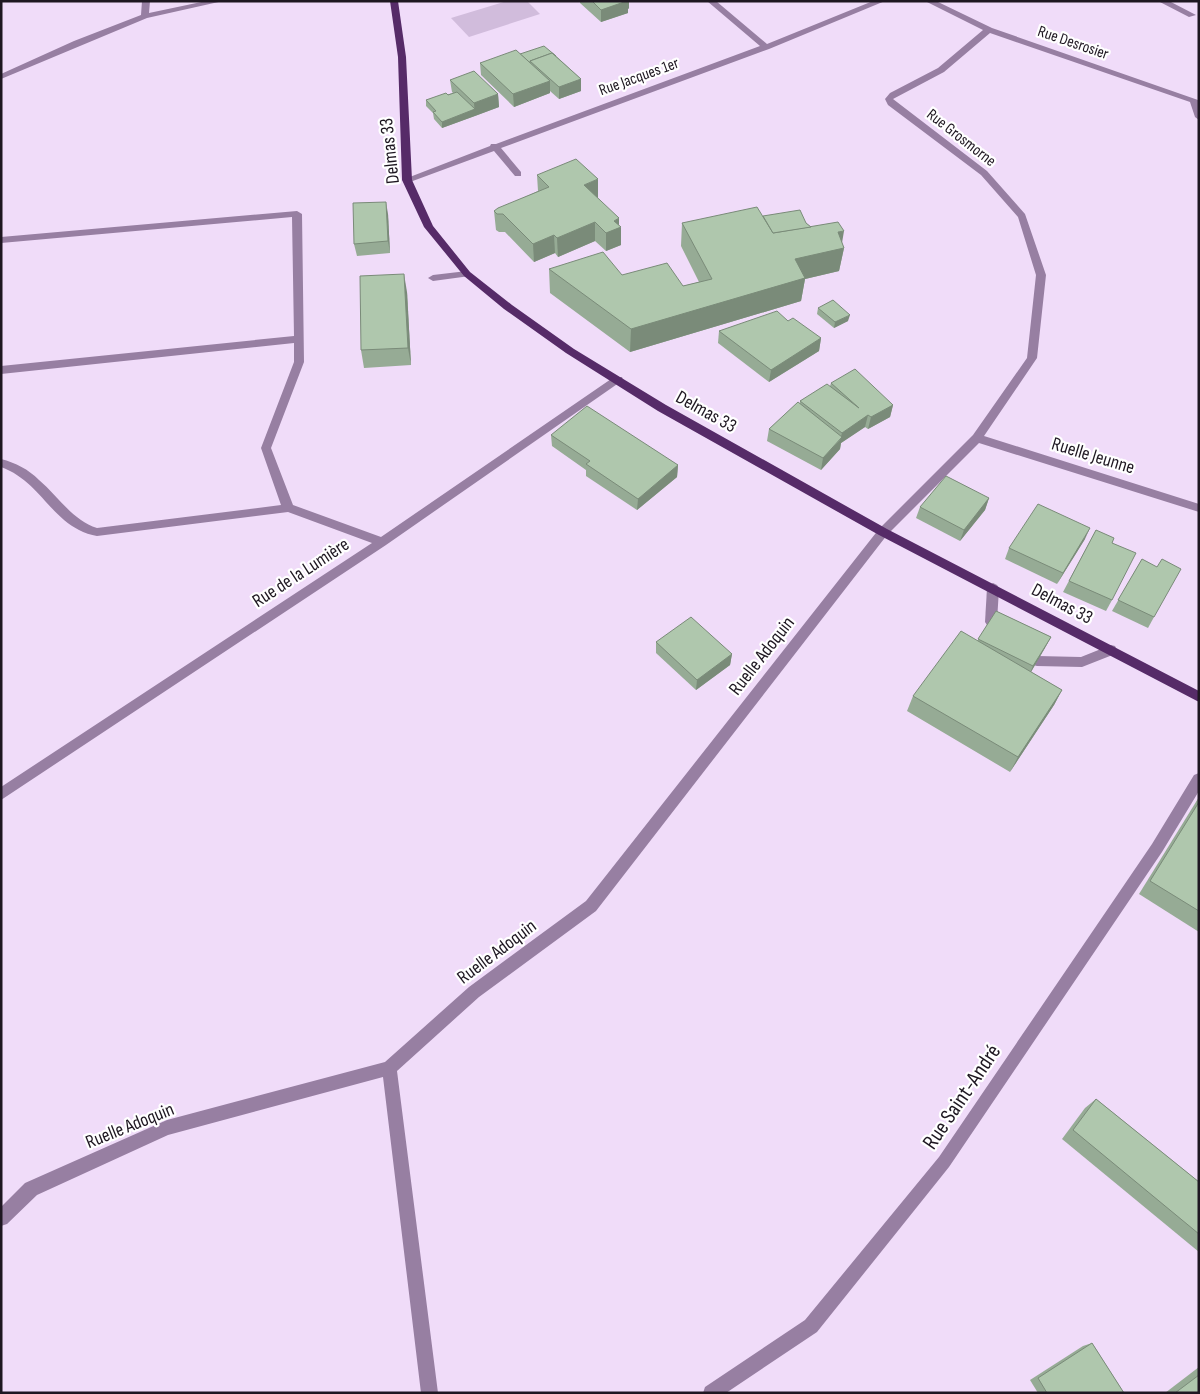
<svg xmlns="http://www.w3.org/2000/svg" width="1200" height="1394" font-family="'Sofia Sans Condensed',sans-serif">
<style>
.green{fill:#d1bcdc}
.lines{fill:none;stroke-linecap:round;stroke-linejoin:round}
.minor{fill:#977fa2;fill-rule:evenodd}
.major{fill:#562b68;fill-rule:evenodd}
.wall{fill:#96ab95}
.shaded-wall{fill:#7a8b79}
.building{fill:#afc7ad;stroke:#7a8b79}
.labels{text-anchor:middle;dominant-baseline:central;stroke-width:4.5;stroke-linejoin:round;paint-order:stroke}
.far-street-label{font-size:16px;fill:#1e1721;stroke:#fff}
.street-label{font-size:19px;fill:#1e1721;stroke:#fff}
.near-street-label{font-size:22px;fill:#1e1721;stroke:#fff}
</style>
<rect width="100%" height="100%" fill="#f0dcf9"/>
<polygon class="green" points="507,1 527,1 540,14 469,37 451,18"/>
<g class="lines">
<g class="minor">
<polygon points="142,1 150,1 149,13 206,1 223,1 147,18 1,79 1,74 74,41 141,15"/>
<polygon points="707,1 716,1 767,44 873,1 885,1 769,49 501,148 521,172 521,176 515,176 494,151 410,182 407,183 402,180 490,146 491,144 496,144 760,46"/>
<polygon points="925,1 936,1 992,28 1198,100 1199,120 1195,117 1190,102 990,33 944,72 893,99 987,171 1025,214 1046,275 1037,358 984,436 1199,504 1199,512 979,443 887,535 596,911 479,997 397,1071 438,1393 421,1393 383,1077 168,1135 37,1195 7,1224 1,1226 1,1207 25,1183 167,1120 385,1062 469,987 586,901 879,529 973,435 1027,358 1036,275 1018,217 981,175 888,105 885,99 890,93 938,68 983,30"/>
<polygon points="1158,1 1169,1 1196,15 1189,17"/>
<path d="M297 211 302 214 304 362 271 448 293 505 381 537 614 377H622L623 380 386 545 1 800V787L372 543 288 512 97 536C91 535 84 533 79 530 49 515 37 480 1 467V459C16 463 28 469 39 480 58 496 72 520 97 528L281 505 261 448 294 362V343L1 374V366L294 336 292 217 1 243V237Z"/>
<polygon points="467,271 470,272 470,276 433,281 428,278 433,275"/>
<polygon points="993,583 997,585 999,588 997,622 995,625 987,625 985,622 987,588 989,585"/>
<polygon points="1111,645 1115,646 1117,650 1115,654 1082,667 1037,666 1033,665 1031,661 1033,657 1037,656 1081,657"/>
<polygon points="1199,773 1199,791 1162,852 949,1167 817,1332 726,1393 703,1393 705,1387 805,1320 939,1157 1152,844 1194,775"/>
</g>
<polygon class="major" points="390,1 398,1 406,57 412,180 433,226 470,272 512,305 574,349 666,405 887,529 1199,691 1199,702 879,535 658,411 566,353 504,309 464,276 424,227 402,180 398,57"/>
</g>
<g class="wall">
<polygon points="580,1 629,1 629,8 628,9 628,13 601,22 580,3"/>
<polygon points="520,54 556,56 581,79 581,91 559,99 550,91 550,93 514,107 481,75 480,63"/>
<polygon points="450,80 498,94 499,107 442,128 434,119 433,113 426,106 426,100 453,93 452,92"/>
<polygon points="537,175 598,198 597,198 619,225 621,245 606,251 595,241 558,257 555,253 534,262 505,232 499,232 496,230 494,211 538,191"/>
<polygon points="388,214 390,253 357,256 354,244"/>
<polygon points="763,216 806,223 811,227 842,243 844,248 839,271 805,279 801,301 630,352 550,293 549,269 622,275 683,286 699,282 681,246 682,223"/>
<polygon points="407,292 411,365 364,368 361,350"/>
<polygon points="818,308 848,321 834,328 817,314"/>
<polygon points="788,321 821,338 819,351 769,382 718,343 719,331"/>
<polygon points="831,383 893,405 890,417 868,429 865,427 841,443 840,449 821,470 767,441 769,429 800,403 800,401 830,386"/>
<polygon points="551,435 678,465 677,477 637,510 586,476 586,470 552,446"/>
<polygon points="989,498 985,510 960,541 916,518 920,507"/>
<polygon points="1096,530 1112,543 1112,600 1106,611 1063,592"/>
<polygon points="1085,539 1057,584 1005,559 1009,548"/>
<polygon points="1142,559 1154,617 1148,628 1112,611"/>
<polygon points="996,611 1051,637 1031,672 1062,690 1054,705 1010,772 907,711 913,696 978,640"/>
<polygon points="656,642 732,654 730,665 696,690 656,653"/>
<polygon points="1199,797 1199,932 1139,894"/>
<polygon points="1096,1099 1199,1182 1199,1252 1062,1139 1085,1108"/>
<polygon points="1092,1343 1124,1393 1038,1393 1030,1380 1083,1346"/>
<polygon points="1199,1367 1199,1393 1165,1393"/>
</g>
<g class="shaded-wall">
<polygon points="624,1 629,1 629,8 628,9 628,13 601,22 601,10"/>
<polygon points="581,79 581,91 559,99 559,87"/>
<polygon points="550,81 550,93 514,107 513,94"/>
<polygon points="498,94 499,107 475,116 474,103"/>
<polygon points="475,109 475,116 442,128 442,122"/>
<polygon points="598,179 598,198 584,203 584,185"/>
<polygon points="386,202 388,214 390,253 388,241"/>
<polygon points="619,218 619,228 621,227 621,245 606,251 606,233 614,221"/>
<polygon points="595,222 595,241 558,257 557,238"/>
<polygon points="844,231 841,249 844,248 839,271 805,279 801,301 630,352 631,329 795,259 838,232"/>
<polygon points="554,235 555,253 534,262 533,244"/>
<polygon points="404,274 407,292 411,365 408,348"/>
<polygon points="850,315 848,321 834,328 835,322"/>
<polygon points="821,338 819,351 769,382 771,370"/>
<polygon points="893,405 890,417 868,429 871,417"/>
<polygon points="868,415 865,427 841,443 840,449 821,470 823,458 840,440 842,433"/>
<polygon points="678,465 677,477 637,510 638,499"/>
<polygon points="989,498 985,510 960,541 964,530"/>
<polygon points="1090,528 1085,539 1057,584 1063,573"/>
<polygon points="1051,637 1045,648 1028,677 1033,666"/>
<polygon points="732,654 730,665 696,690 697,680"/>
<polygon points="1062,690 1054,705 1010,772 1018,757"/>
</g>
<g class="building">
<polygon points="592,1 627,1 601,10"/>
<polygon points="544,46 556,56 552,53 530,61 530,63 520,54"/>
<polygon points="516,50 550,81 513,94 480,63"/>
<polygon points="552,53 581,79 559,87 530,61"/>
<polygon points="474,71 498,94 474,103 450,80"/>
<polygon points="457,92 475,109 442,122 433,112 436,111 426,100 446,93 448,95"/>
<polygon points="576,159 598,179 584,185 619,218 614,221 621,227 606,233 595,222 557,238 554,235 533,244 503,214 497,214 494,211 498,208 549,187 537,175"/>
<polygon points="386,202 388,241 354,244 353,203"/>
<polygon points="757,207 773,233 838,222 844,231 838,232 844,248 795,259 805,278 631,329 549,269 603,252 622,275 667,263 683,286 712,279 682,223"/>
<polygon points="800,210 806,223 811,227 773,233 763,216"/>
<polygon points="404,274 408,348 361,350 360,276"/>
<polygon points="833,300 850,315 835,322 818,308"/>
<polygon points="777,311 788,321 793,318 821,338 771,370 719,331"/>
<polygon points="855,369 893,405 871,417 868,415 842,433 800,401 827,384 859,408 831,383"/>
<polygon points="798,402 842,437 823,458 769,429"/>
<polygon points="587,406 678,465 638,499 586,464 590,461 551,435"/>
<polygon points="946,476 989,498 964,530 920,507"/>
<polygon points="1038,504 1090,528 1063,573 1009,548"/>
<polygon points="1096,530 1114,538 1112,543 1136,553 1112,600 1069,581"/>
<polygon points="1142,559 1157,567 1162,559 1181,569 1154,617 1118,600"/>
<polygon points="996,611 1051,637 1033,666 978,639"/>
<polygon points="691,617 732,654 697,680 656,642"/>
<polygon points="961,631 1062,690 1018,757 913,696"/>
<polygon points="1199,802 1199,911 1150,881"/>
<polygon points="1096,1099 1199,1182 1199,1234 1073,1130"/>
<polygon points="1092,1343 1124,1393 1047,1393 1038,1378"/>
<polygon points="1199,1375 1199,1393 1175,1393"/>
</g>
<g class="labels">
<g class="far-street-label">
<text transform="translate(1073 43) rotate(19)">Rue Desrosier</text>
<text transform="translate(639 77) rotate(-20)">Rue Jacques 1er</text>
<text transform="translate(961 138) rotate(38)">Rue Grosmorne</text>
</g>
<g class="street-label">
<text transform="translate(390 151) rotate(-96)">Delmas 33</text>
<text transform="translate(706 412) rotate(29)">Delmas 33</text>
<text transform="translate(1093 456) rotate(17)">Ruelle Jeunne</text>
<text transform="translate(301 573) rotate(-33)">Rue de la Lumière</text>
<text transform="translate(1062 604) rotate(28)">Delmas 33</text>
<text transform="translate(762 656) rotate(-52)">Ruelle Adoquin</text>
<text transform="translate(497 952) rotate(-37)">Ruelle Adoquin</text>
<text transform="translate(130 1126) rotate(-22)">Ruelle Adoquin</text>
</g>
<g class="near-street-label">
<text transform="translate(962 1097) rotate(-56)">Rue Saint-André</text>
</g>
</g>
<rect width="1200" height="1394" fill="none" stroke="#1e1721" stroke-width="5"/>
</svg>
